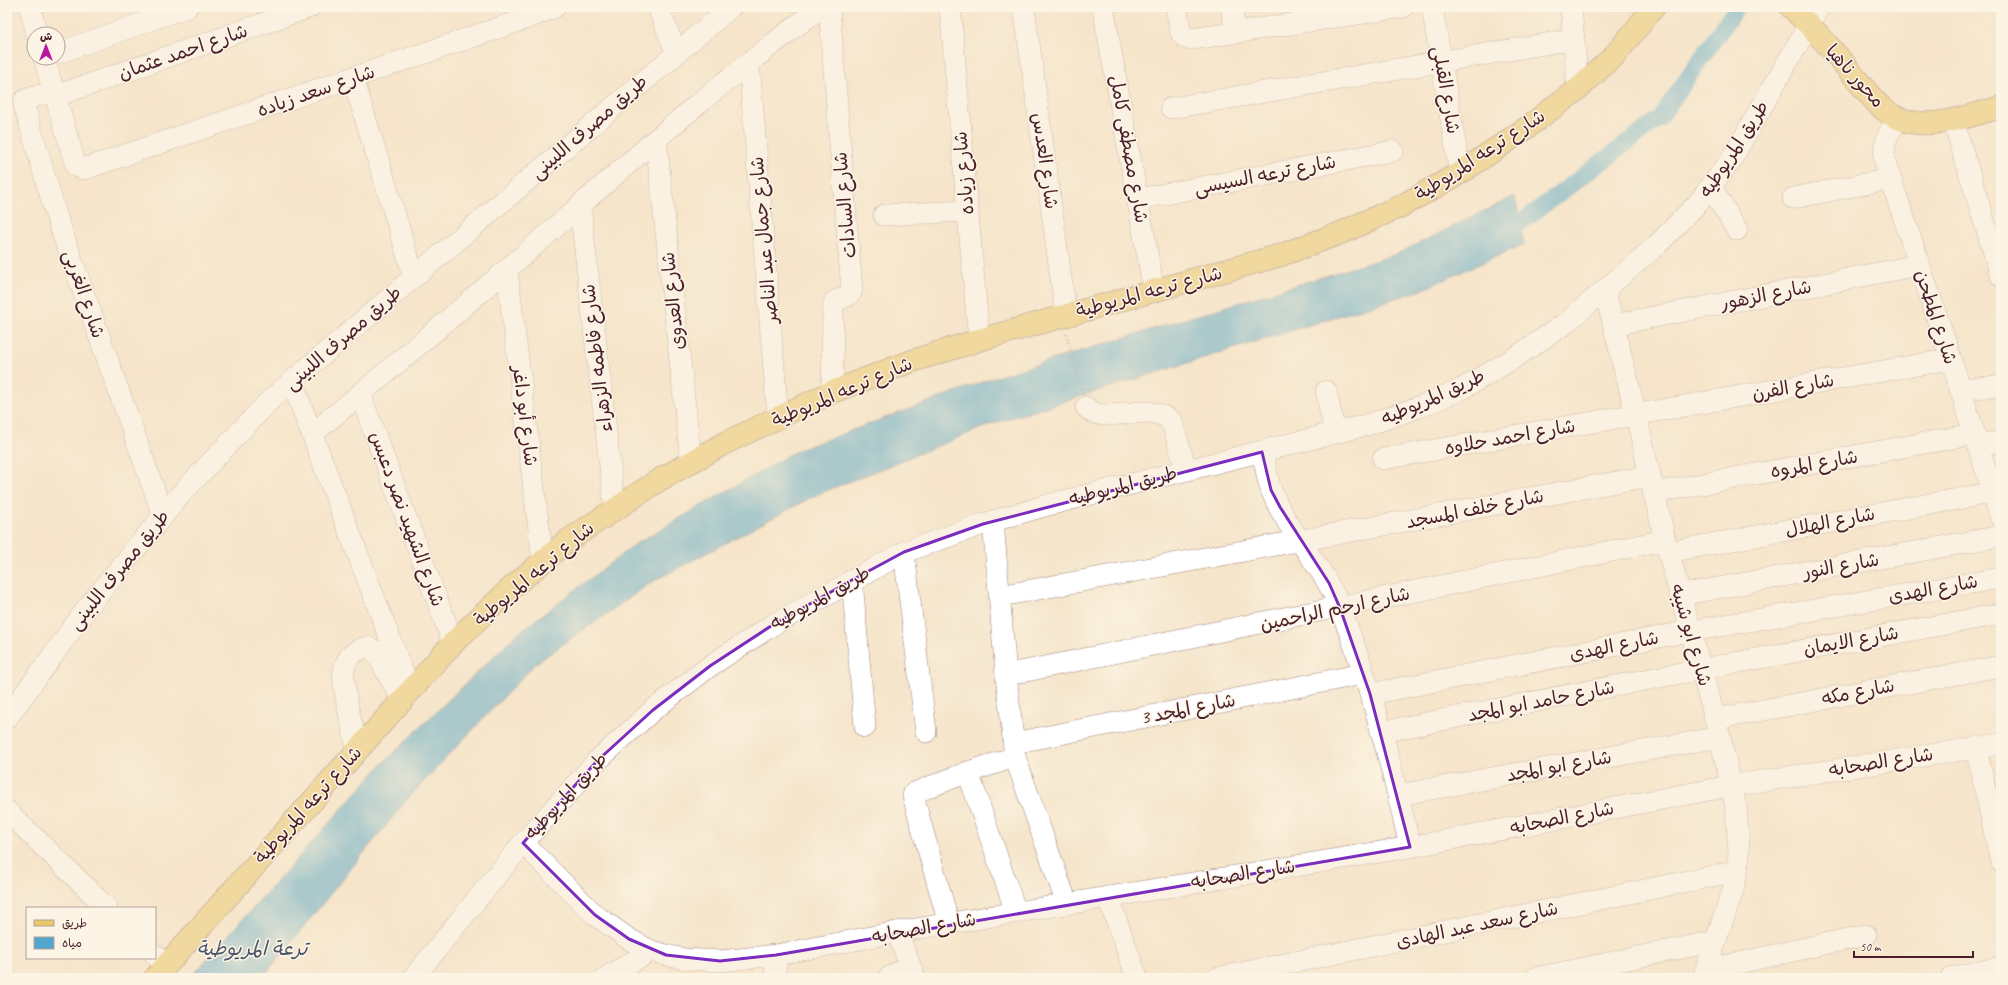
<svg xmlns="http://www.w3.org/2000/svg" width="2008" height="985" font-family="Caveat,'Playpen Sans Arabic',sans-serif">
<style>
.water{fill:#51a7cd;stroke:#4e637c}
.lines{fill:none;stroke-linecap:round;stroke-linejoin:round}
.canal{stroke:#51a7cd;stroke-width:17}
.minor-casing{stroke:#a0827b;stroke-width:22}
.major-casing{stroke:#a0827b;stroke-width:24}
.path{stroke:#a0827b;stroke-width:2.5;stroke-dasharray:1 3;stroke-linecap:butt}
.minor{stroke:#fff;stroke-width:21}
.major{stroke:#e9c769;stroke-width:22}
.marked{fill:none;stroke:#7b2cbf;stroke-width:3;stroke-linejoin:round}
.labels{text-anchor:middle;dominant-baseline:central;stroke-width:3;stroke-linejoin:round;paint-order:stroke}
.street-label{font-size:19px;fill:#4a1f2b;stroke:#fcf5e5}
.water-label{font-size:20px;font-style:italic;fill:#4d556c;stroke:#fcf5e5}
</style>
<rect width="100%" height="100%" fill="#fcf5e5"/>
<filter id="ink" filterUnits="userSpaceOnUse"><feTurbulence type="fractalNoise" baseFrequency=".025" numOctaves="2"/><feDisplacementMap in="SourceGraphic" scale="8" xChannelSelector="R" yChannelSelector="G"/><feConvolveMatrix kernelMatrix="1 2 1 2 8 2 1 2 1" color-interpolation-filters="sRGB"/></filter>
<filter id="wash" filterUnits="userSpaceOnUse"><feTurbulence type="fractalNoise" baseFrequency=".012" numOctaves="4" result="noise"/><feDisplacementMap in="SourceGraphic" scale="16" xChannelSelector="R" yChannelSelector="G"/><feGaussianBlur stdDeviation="0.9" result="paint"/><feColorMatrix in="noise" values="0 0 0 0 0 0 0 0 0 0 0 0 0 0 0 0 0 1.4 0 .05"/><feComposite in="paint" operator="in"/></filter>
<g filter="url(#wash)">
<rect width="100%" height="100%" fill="#f5e5cb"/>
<polygon class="water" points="1515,196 1524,244 1419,291 992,424 816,495 652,582 535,664 411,795 262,978 190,978 383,763 516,635 637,543 796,451 996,377 1397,254"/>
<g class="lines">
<polyline class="canal" points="1520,223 1659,119 1737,7"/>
</g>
</g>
<g filter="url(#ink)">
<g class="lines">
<g class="minor-casing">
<g id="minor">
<polyline points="30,7 37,34"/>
<polyline points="658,7 676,52"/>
<polyline points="829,7 852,291 848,296 835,301 833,306 832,392"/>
<polyline points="950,7 979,340"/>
<polyline points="1024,7 1066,315"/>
<polyline points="1103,7 1154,291"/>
<polyline points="1176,7 1181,33 1185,38 1192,39 1403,7"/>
<polyline points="1231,7 1236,33"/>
<polyline points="1432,7 1460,173"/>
<polyline points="1571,7 1578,89"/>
<polyline points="58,53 187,7"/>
<polyline points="44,58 76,166 84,169 528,18 555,7"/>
<polyline points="749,62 778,418"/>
<polyline points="353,78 414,277"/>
<polyline points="54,91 27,99 24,101 24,105 57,218 163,515"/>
<polyline points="56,96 310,7"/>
<polyline points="1171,108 1574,39"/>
<path d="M1899 118C1888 132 1884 141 1884 159L1951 359 2001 519"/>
<polyline points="1953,120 2001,276"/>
<polyline points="656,139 691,462"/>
<polyline points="1711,187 1737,230"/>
<polyline points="1793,198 1890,179"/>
<polyline points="1138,199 1393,151"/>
<polyline points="580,206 615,510"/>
<polyline points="884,215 968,211"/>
<polyline points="507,270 543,562"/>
<polyline points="1605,291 1636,415 1665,540 1720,737 1736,807 1739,853 1737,871 1733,890 1703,978"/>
<polyline points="1613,325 1919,265"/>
<polyline points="292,382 410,691"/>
<polyline points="1960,389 2001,386"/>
<polyline points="1326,391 1335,433"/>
<polyline points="360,394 453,643"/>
<path d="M1086 407C1104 428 1147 398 1172 422L1186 470"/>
<path d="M312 434C390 370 466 305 542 239 633 159 724 78 822 7"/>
<polyline points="1978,444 2001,442"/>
<path d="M1262 452C1265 464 1267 478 1271 490 1288 533 1323 565 1340 608 1371 684 1392 767 1410 847"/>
<polyline points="1383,459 1951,359"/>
<polyline points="1653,493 1974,434"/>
<polyline points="993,521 1006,675 1015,757 1067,904"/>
<polyline points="904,552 926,732"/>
<polyline points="1668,552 2001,491"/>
<polyline points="852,580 865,727"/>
<polyline points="1680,595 2001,536"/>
<polyline points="1000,596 1649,476"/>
<polyline points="1006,675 1665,540"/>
<polyline points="1370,694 1690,631 2001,578"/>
<polyline points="7,718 88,607 180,495 271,399 731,7"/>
<polyline points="1715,719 2001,666"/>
<polyline points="1381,732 1701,669 2001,614"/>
<polyline points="1014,743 1363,674"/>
<polyline points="1976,748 2001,862"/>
<path d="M357 750C354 731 341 686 344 670 346 657 356 649 367 647L375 651 402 699"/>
<polyline points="1015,757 968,772 1016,912"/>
<polyline points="1398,795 1720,737"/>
<polyline points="7,811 107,908"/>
<polyline points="523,843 595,915 629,939 651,951 666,955 685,959 720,961 776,955 897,932 1410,847 1730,786 2001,744"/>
<polyline points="1108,897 1137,978"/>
<polyline points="949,924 913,796 914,793 968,772"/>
<polyline points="897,932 915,978"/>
<polyline points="155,955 166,965"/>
<polyline points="1706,970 1866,935"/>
<polyline points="413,978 523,843 597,761 653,710 710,666 771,626 904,552 983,524 1048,505 1370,424 1422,406 1462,389 1511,360 1566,323 1657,245 1698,203 1731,160 1819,7"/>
<polyline points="605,978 651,951"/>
<polyline points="775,978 776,955"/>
<polyline points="888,978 910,966"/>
<polyline points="1217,978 1737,871"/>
<polyline points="1535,978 1716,941"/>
<polyline points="1951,978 2001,967"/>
</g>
</g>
<g class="major-casing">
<g id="major">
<path d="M1791 7C1813 28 1834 51 1853 75 1864 87 1872 101 1886 111 1895 118 1909 123 1920 123 1947 125 1975 114 2001 107"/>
<polyline points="155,978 453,643 509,590 566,542 659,480 725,443 832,392 912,361 979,340 1281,255 1343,232 1403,205 1460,173 1525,129 1578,89 1615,55 1654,7"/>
</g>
</g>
<polyline class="path" points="1066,334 1082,391"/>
<use href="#minor" class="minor"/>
<use href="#major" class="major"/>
</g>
</g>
<path d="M0 0H2008V985H0ZM1262 452 1271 490 1280 507 1329 583 1340 608 1370 694 1410 847 776 955 720 961 666 955 629 939 595 915 523 843 597 761 653 710 710 666 771 626 852 580 904 552 983 524Z" fill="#f5e5cb" fill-opacity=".55" fill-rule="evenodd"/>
<path class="marked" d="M1262 452 1271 490 1280 507 1329 583 1340 608 1370 694 1410 847 776 955 720 961 666 955 629 939 595 915 523 843 597 761 653 710 710 666 771 626 852 580 904 552 983 524Z"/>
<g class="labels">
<g class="street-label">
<text transform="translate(183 52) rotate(-19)">شارع احمد عثمان</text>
<text transform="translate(1855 76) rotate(48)">محور ناهيا</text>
<text transform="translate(1446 90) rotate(80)">شارع القبلى</text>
<text transform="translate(316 91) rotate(-19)">شارع سعد زياده</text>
<text transform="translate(589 127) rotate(-41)">طريق مصرف اللبينى</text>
<text transform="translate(1129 149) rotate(80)">شارع مصطفى كامل</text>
<text transform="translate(1734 149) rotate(-57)">طريق المريوطيه</text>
<text transform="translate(1480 155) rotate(-33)">شارع ترعه المريوطية</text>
<text transform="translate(1045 161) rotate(82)">شارع العدس</text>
<text transform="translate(964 173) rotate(-95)">شارع زياده</text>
<text transform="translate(1265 175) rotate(-11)">شارع ترعه السيسى</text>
<text transform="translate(845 205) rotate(-95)">شارع السادات</text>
<text transform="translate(764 240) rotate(-95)">شارع جمال عبد الناصر</text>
<text transform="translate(1149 292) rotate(-15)">شارع ترعه المريوطية</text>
<text transform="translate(84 294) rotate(71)">شارع الغربى</text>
<text transform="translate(1766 295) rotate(-11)">شارع الزهور</text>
<text transform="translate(673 301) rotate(-96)">شارع العدوى</text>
<text transform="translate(1936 317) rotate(72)">شارع المطحن</text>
<text transform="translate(343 338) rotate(-41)">طريق مصرف اللبينى</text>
<text transform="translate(597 358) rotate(-97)">شارع فاطمه الزهراء</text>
<text transform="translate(1793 387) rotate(-10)">شارع الفرن</text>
<text transform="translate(842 392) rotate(-23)">شارع ترعه المريوطية</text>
<text transform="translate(1433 397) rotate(-24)">طريق المريوطيه</text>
<text transform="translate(525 416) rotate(83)">شارع أبو داغر</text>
<text transform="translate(1510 437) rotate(-10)">شارع احمد حلاوه</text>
<text transform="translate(1814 464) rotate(-10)">شارع المروه</text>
<text transform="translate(1123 486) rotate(-14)">طريق المريوطيه</text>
<text transform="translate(1475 509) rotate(-11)">شارع خلف المسجد</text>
<text transform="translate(407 519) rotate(70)">شارع الشهيد نصر دعبس</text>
<text transform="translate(1830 522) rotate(-11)">شارع الهلال</text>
<text transform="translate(1841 566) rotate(-10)">شارع النور</text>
<text transform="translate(119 570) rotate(-51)">طريق مصرف اللبينى</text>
<text transform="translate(534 574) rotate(-40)">شارع ترعه المريوطية</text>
<text transform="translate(1933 589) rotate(-10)">شارع الهدى</text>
<text transform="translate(820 598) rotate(-29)">طريق المريوطيه</text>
<text transform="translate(1335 609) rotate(-12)">شارع ارحم الراحمين</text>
<text transform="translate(1691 635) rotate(74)">شارع ابو شيبه</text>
<text transform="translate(1851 641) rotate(-10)">شارع الايمان</text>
<text transform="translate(1614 646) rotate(-11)">شارع الهدى</text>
<text transform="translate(1858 692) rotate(-11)">شارع مكه</text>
<text transform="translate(1541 701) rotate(-11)">شارع حامد ابو المجد</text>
<text transform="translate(1188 709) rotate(-11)">شارع المجد 3</text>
<text transform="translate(1881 762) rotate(-9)">شارع الصحابه</text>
<text transform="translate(1559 766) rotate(-10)">شارع ابو المجد</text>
<text transform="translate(566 796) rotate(-47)">طريق المريوطيه</text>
<text transform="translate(308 805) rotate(-48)">شارع ترعه المريوطية</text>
<text transform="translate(1562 818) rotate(-11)">شارع الصحابه</text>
<text transform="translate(1243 874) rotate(-9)">شارع الصحابه</text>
<text transform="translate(1477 925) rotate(-12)">شارع سعد عبد الهادى</text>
<text transform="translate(924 928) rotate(-10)">شارع الصحابه</text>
</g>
<g class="water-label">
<text x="252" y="948">ترعة المريوطية</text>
</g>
</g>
<rect width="2008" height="985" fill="none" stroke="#fcf5e5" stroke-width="24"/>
<rect x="26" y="907" width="130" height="52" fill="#fcf5e5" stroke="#b59f9b"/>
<rect x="34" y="920" width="20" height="6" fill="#e9c769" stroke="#b59f9b"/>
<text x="62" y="927" font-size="12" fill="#4a1f2b">طريق</text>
<rect x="34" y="937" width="20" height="12" fill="#51a7cd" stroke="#b59f9b"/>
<text x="62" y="947" font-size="12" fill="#4a1f2b">مياه</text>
<g transform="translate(46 46)"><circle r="19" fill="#fcf5e5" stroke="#b59f9b"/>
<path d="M0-3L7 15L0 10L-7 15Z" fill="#b5179e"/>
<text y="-6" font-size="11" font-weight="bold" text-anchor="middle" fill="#4a1f2b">ش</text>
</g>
<path d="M1854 951v6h119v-6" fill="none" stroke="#4a1f2b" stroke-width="2"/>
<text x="1860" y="951" font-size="12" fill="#4a1f2b" stroke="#fcf5e5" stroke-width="3" paint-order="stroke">50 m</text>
</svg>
